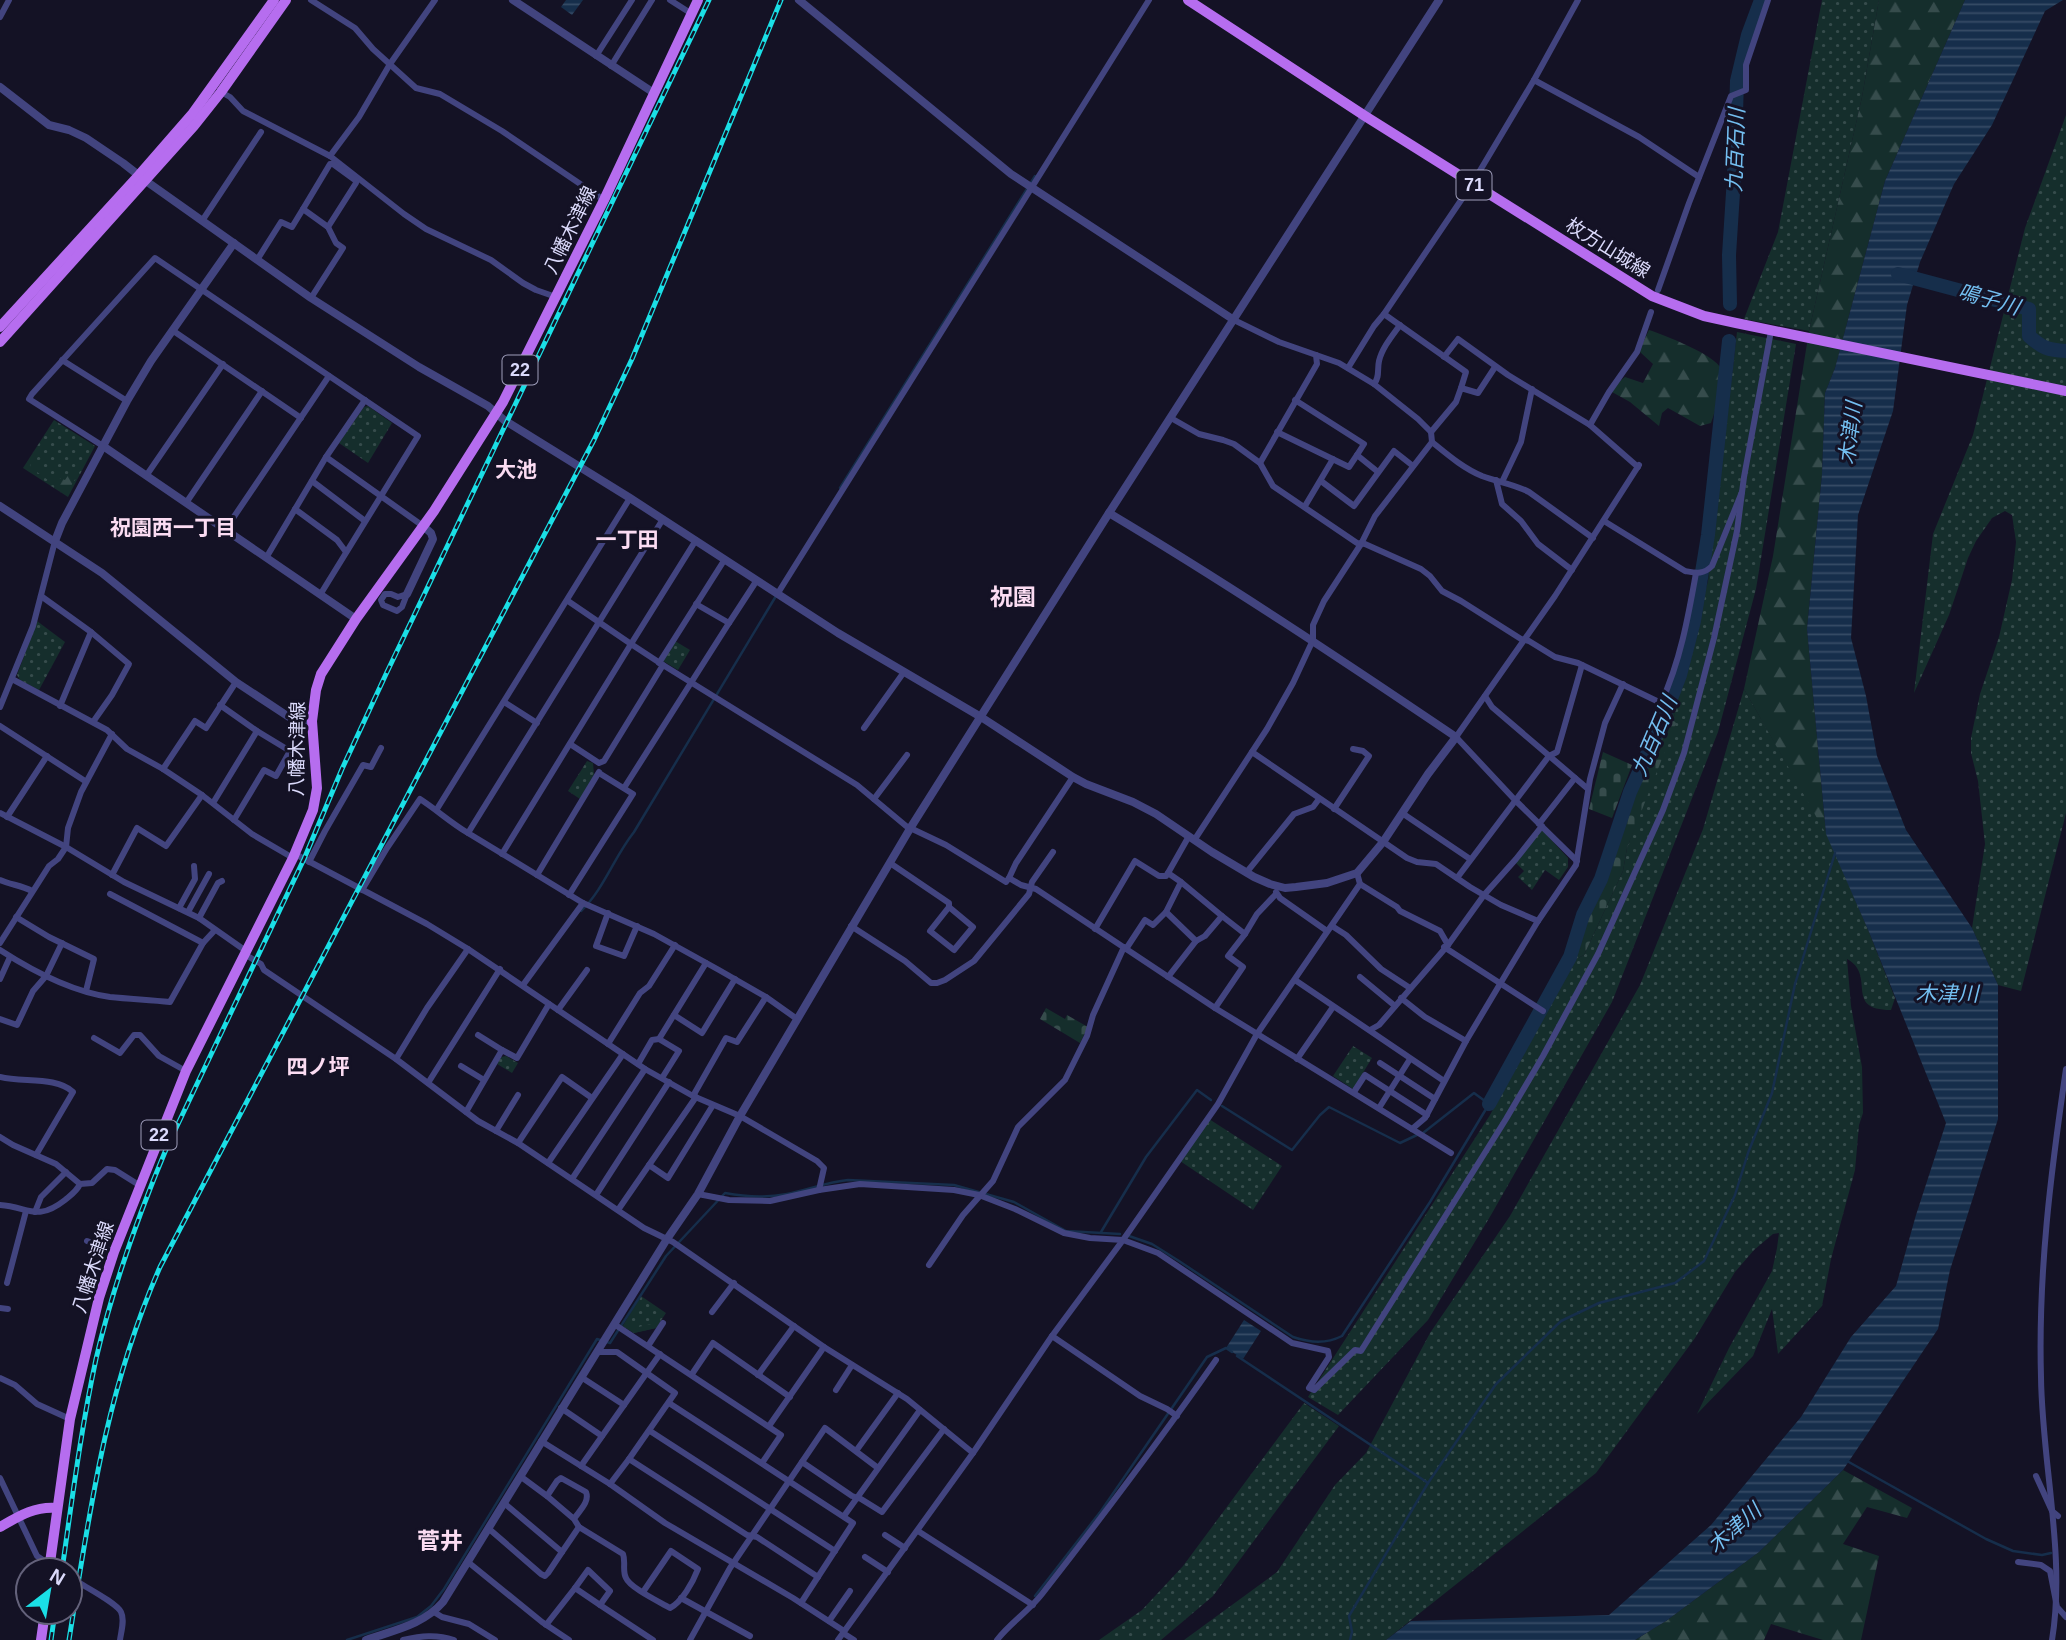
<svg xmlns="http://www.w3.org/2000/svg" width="2066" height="1640" font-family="Arial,'Noto Sans JP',sans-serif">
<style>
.grass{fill:url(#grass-dots)}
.forest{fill:url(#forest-firs)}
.cemetery{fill:url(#cemetery-stones)}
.water{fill:url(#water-rules)}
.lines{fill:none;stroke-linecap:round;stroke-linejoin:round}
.stream{stroke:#162e4b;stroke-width:2.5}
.river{stroke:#162e4b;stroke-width:14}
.minor{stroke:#42447f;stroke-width:6}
.tertiary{stroke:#42447f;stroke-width:8}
.primary{stroke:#b66def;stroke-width:10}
.rail-casing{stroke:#1adfe6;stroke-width:5}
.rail{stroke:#141225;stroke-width:2.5;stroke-dasharray:8;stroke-linecap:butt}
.labels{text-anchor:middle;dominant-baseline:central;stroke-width:6;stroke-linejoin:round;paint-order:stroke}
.shield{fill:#141225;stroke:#9f9ebb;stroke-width:2}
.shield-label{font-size:18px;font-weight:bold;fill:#dbdafb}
.street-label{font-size:19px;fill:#dbdafb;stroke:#141225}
.water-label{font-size:21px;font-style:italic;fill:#73bef0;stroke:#141225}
.neighbourhood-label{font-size:21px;font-weight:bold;fill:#fbdcf2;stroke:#141225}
.quarter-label{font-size:23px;font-weight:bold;fill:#fbdcf2;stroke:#141225}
</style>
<defs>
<pattern id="grass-dots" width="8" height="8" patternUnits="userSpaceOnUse" patternTransform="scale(1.75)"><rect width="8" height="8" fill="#152e2c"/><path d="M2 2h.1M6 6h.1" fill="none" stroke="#364c4c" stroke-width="1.8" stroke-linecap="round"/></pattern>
<pattern id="forest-firs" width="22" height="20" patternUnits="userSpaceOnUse" patternTransform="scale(1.75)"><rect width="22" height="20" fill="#152e2c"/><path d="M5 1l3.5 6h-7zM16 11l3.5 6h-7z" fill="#364c4c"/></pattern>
<pattern id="cemetery-stones" width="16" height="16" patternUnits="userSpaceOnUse" patternTransform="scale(1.75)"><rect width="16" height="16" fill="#152e2c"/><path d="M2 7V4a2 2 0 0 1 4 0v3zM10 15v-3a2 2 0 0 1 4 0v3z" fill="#364c4c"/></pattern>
<pattern id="water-rules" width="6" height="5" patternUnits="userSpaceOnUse" patternTransform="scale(1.75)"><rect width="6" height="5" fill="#162e4b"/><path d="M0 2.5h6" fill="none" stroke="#374c66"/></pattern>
</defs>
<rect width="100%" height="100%" fill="#141225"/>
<g class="grass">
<polygon points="1822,0 1879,0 1862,97 1809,331 1744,319 1778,232"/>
<polygon points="2066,115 2066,813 2021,991 1998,985 1972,928 1985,844 1978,781 1971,753 1971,738 1980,694 1999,637 2012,580 2016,542 2012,515 2005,511 1992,518 1976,541 1968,558 1949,615 1914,693 1933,534 1973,435 2025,228"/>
<polygon points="1737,332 1796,344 1756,589 1718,732 1612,1002 1491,1215 1428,1320 1338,1415 1308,1397 1490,1115 1572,961 1584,955 1623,871 1627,848 1673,721 1675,713 1670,709 1683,673 1708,581"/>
<polygon points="368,406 392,423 368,463 339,443 364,407"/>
<polygon points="54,420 95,446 68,497 23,468"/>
<polygon points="37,621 65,642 39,690 20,680 17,675"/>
<polygon points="675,641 690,650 678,670 663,661"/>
<path d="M1744 689 1827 834 1869 932 1895 998 1891 1010C1843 1010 1877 975 1847 959L1851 1006 1862 1067 1863 1113 1859 1125 1855 1170 1831 1259 1822 1306 1778 1354 1772 1309 1753 1356 1697 1414 1729 1348 1772 1271 1777 1248 1779 1233 1773 1234 1754 1250 1735 1272 1695 1338 1596 1473 1386 1640H1184L1277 1572 1335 1485 1366 1453 1430 1333 1510 1216 1640 985 1703 829Z"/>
<polygon points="587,761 593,763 594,775 580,799 568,791"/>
<polygon points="1542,830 1568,858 1568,867 1559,880 1545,870 1532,890 1518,877 1524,871 1515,862"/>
<polygon points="1353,1046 1372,1058 1353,1089 1333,1076"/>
<polygon points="506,1056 518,1063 512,1073 497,1064 501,1057"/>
<polygon points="1209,1119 1282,1166 1253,1210 1180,1161"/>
<polygon points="641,1296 666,1313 656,1328 634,1333 623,1326"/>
<polygon points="1304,1403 1339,1426 1213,1596 1161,1640 1099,1640 1142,1610 1183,1566"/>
</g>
<g class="forest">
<polygon points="1879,0 1965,0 1885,181 1835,368 1825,393 1822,474 1807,629 1826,834 1744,689 1773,556 1809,331 1862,97"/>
<path d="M1649 330C1664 335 1716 355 1721 369 1725 378 1715 413 1711 423L1700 426 1668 408 1662 413 1659 426 1630 402 1612 392 1620 381 1625 377 1643 383 1653 364 1640 352V349Z"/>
<polygon points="40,446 41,449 35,463 46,473 65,480 69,474 79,469 80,471 68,491 59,488 30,467 32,457"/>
<polygon points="639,1299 642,1301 628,1325 634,1328 660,1322 656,1328 634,1333 623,1326"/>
<polygon points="1843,1470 1912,1508 1907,1518 1867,1507 1843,1544 1879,1556 1861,1640 1823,1640 1771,1624 1764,1640 1635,1640 1666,1621 1759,1552"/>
</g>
<g class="cemetery">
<polygon points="1670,709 1675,713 1673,720 1676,723 1627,848 1623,871 1584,955 1572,961 1586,916 1606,872 1624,819 1643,768"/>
<polygon points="1603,752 1632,765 1612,818 1589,809"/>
<polygon points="1046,1008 1065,1019 1067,1015 1088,1027 1080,1043 1040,1019"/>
</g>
<g class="water">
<polygon points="566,0 583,0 572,15 561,7"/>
<polygon points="1965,0 2063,0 2045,11 1992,125 1954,184 1920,262 1907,305 1893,411 1858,515 1851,638 1866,696 1877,756 1906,830 1972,928 1998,985 1998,1119 1950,1270 1938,1329 1843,1470 1759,1552 1666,1621 1635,1640 1386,1640 1411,1621 1609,1615 1711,1525 1801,1417 1851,1337 1896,1286 1916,1215 1946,1123 1869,932 1826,834 1807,629 1822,474 1825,393 1835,368 1885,181"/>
<polygon points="1244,1320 1261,1331 1243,1359 1226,1348"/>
</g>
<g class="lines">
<g class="stream">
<polyline points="840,488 1035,176"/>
<path d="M581 911C604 889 614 857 634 832L776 596"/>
<polyline points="1222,1106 1292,1150 1320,1115 1329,1107 1400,1143 1417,1135"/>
<polyline points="1101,1232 1146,1157 1197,1090 1211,1100"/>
<path d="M1129 1236 1152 1244 1179 1261 1293 1337C1311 1343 1326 1344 1342 1336L1430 1202 1489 1104 1474 1093 1423 1133"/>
<polyline points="1237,1356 1428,1483"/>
<polyline points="1847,1461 1986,1539 2013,1551 2042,1555 2051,1553"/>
<polyline points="1035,1596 1101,1511 1207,1357 1226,1348 1232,1352"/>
<path d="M347 1640 417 1617 431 1606 444 1589 597 1339 610 1343 666 1256 725 1193C746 1197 766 1198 787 1194 808 1190 827 1182 848 1180L954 1185 1014 1202 1066 1231 1120 1234"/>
<polyline points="1350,1640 1352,1632 1349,1616 1428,1483 1496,1384 1561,1321 1599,1303 1675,1283 1704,1261 1735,1195 1748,1153 1772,1093 1795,984 1835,853"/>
</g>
<g class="river">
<path d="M1898 274 2029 309V336C2042 348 2048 350 2066 351"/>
<polyline points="1730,304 1729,255 1734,177 1737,81 1748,35 1761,0"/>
<polyline points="1489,1104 1570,957 1583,915 1601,879 1630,792 1664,717 1680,675 1694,621 1708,535 1729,341"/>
</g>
<g class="minor">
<polyline points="311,0 355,28 373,49 416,88 440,94 502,131 604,200"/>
<polyline points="670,0 692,14"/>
<polyline points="0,17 9,0"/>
<polyline points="596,56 632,0"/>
<polyline points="611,66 652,0"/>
<polyline points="1534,80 1639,137 1699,177"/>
<polyline points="221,92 230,97 243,111 330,156 359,117 390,64 435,0"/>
<polyline points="330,156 404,214 426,229 491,260 523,283 536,290 556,297"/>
<polyline points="202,221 261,132"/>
<polyline points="328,227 356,183 356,178"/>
<polyline points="257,260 281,222 292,227 303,209"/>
<polyline points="1658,290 1689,203 1731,96 1746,90 1746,65 1768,0"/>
<polyline points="311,298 343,248 336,243 328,227 303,209 330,164 333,164 355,180"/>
<polyline points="1384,314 1466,372 1461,388"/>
<path d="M1234 320 1279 342 1339 363 1374 384 1418 419 1431 432 1432 442C1448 455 1463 468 1482 476 1498 482 1514 484 1529 492L1593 538"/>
<polyline points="172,330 301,418"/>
<polyline points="1444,357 1458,339 1508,375 1590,425 1638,467"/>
<polyline points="62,360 127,401"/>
<polyline points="1348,368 1374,326 1384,314 1472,184 1534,80 1578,0"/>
<path d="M1374 384C1380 377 1377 370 1379 361 1382 348 1392 336 1400 325"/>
<polyline points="1295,400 1364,444 1357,455 1378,472"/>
<path d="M1171 418 1199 434 1223 440 1234 444 1260 463 1273 486 1357 543 1365 544 1421 569 1430 576 1442 591 1461 601 1521 639 1529 641 1555 657 1578 663 1661 703C1680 662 1688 618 1696 573"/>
<polyline points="1590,425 1609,392 1637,352 1651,312"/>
<polyline points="1277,432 1349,467 1357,455"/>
<polyline points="1431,432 1456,402 1461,388 1478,393 1495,367"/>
<polyline points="103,446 29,399 32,394 155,258 418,436 320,595"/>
<polyline points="326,457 423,526"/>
<polyline points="1260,463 1317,364 1316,355"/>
<polyline points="146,476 223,364"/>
<polyline points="1496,480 1502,504 1521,521 1538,544 1572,570"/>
<polyline points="312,481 365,521"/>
<polyline points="1321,481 1354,506 1394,451 1413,466"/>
<polyline points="1502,482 1521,442 1532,389"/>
<polyline points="186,503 262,391"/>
<polyline points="1305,506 1333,459"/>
<polyline points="295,509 337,540 346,552"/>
<polyline points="663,519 468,833 583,903 654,934 719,970 766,997 797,1019"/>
<path d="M1604 521 1685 571C1696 573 1703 575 1712 566L1742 492"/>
<polyline points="225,530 329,376"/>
<polyline points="696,540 631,644 663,665 857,785 906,826 946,845 1006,882 1009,878 1021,885 1036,889 1215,1008 1451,1153"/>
<polyline points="266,558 326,457 365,400"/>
<polyline points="778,593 1149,0"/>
<polygon points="385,594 391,594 398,597 407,594 402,607 397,611 383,605 381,600"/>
<polyline points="41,596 91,632 129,664 112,695 93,722"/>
<polyline points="696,604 729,623 757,580"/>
<polyline points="659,663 725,559"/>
<polyline points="12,679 107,730 127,749 163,769 202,795 252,834 293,858"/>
<polyline points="1485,696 1492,707 1588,789"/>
<polyline points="504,702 537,723"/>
<polyline points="220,705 257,731 290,751 276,776 264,770 234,820"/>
<polyline points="60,706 91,632"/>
<polyline points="0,707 33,626 55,541"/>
<polyline points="0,726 85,781"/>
<polyline points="864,728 904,672"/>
<polyline points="570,744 599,763 604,761 663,665"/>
<polyline points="1252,752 1407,858 1417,862 1436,864 1470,887 1501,905 1538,921"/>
<polyline points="163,769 195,721 206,728 236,682"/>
<polyline points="624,788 729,623"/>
<polyline points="874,799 907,755"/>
<polyline points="213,803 257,731"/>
<polyline points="437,809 630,498"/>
<polyline points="1334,809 1369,756 1363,751 1353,749"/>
<polyline points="0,813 66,847 124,882 199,918 246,951"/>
<polyline points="1402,813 1470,859"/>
<polyline points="7,817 47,756"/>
<polyline points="1539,824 1575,778"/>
<polyline points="1195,839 1267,729 1293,683 1313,640 1313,625 1324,601 1361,544 1375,516 1432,442"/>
<polyline points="295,854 427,924 468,949 645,1069 693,1096 740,1116 817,1161 824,1168 819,1190"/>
<polyline points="502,854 631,644 568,601"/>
<polyline points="1577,861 1515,800 1456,737 1555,596 1639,465"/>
<polyline points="309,862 325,831 363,765 371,767 381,748"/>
<polyline points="890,863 949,903 949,907 930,931 954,950 973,927 949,907"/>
<polyline points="1246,873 1294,814 1313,807 1319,799"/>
<polyline points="112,875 137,828 166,846 202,795"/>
<polyline points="537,875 599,772"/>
<polyline points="1009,878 1016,863 1073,777"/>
<polyline points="1457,878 1549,756 1557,752 1582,665"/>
<path d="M0 880C11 885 21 885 32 891"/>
<polyline points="1181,882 1222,916"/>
<polyline points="1360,884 1397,907 1400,911 1440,931 1448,945"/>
<path d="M362 890 387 848 420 799C437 810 451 823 468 833"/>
<polyline points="1276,892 1280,898 1327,931"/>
<polyline points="110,894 203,943"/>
<polyline points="569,895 633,794 599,773"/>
<polyline points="179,908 195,879 194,866"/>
<polyline points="188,912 209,874"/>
<polyline points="1166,912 1181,882 1168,873 1189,836"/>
<polyline points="608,913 596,946 624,956 637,926"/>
<polyline points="16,917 49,937 94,959 86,991"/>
<polyline points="199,918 218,883 222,881"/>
<polyline points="851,926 905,961 931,983 937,983 945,980 974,961 1029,894 1032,882 1053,852"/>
<polyline points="1332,926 1346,935 1381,969 1410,988"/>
<polyline points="1095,929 1135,861 1159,876 1166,876 1168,873"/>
<polyline points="0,943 49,866 58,859 66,847 68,828 81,792 112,734"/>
<polyline points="1444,947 1543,1011"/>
<polyline points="1126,949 1145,920 1153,925 1166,912 1196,941 1205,936 1222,916 1245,934 1257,914 1276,894"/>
<path d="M0 950C31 970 73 992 110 997 130 999 150 1000 170 1002L203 943 215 930"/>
<polyline points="244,954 261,964 264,970 396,1059 478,1121 518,1143 644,1228 673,1242 824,1347 907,1399 973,1453 1052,1336 1123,1240 1218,1104 1257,1034 1360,884 1357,873"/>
<polyline points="1168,977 1196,941"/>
<polyline points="1360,977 1395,1006"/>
<polyline points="0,979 10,957"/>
<polyline points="1295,980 1444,1081"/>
<polyline points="523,985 583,903"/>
<polyline points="1401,998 1425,1017 1466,1041"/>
<polyline points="1215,1008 1243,967 1228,956 1245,934"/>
<polyline points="558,1010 587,970"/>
<polyline points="674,1015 702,1033 735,979"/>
<polyline points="0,1019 17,1025 33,991 46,976 62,943"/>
<polyline points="1370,1030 1379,1025 1448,945 1484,895 1516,859 1542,826"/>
<polyline points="478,1035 502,1050"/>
<polyline points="94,1038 120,1053 134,1035 140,1035 159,1056 186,1071"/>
<polyline points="659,1039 679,1051 662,1078"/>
<polyline points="608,1044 640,993 649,986 675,945"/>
<polyline points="396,1059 427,1008 468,949"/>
<polyline points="1297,1059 1333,1007"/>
<polyline points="1380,1063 1435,1099"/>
<polyline points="638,1064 652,1040 659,1039 706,963"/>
<polyline points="461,1066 484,1080"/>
<path d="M0 1077C22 1083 56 1076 73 1092L36 1155"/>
<polyline points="428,1083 500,969"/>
<polyline points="1354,1092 1365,1075 1427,1115"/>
<polyline points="693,1096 726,1038 737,1042 766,997"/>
<polyline points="1379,1108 1410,1059"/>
<polyline points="466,1112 502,1050 517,1058 549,1004"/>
<polyline points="1412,1129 1425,1118 1466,1041 1500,984 1538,921 1576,865 1590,779 1605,723 1623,684"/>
<polyline points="496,1131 518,1095"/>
<polyline points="0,1137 13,1145 56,1164 80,1184 92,1183 107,1169 115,1170 139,1185"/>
<polyline points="518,1143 562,1077 592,1098"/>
<polyline points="548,1163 623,1054"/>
<polyline points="649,1165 668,1178 713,1105"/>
<polyline points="572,1179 645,1069"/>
<polyline points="698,1194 729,1200 770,1201 819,1190 860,1184 954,1190 979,1195 1015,1209 1064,1233 1090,1238 1123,1240 1158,1253 1292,1343 1328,1351 1329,1357 1309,1388 1314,1390 1355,1350 1361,1351 1506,1119 1543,1056 1598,954 1663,810 1684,753 1714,638 1737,531 1744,477 1771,331"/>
<polyline points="596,1195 669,1082"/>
<path d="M0 1205C29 1207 37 1222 65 1200 71 1195 77 1191 80 1184"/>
<polyline points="618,1210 696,1097"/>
<polyline points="35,1212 41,1197 66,1172"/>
<polyline points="87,1241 114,1252"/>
<polyline points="929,1265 963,1215 993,1181 1018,1127 1065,1080 1087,1036 1093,1015 1124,947"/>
<polyline points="7,1283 26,1211"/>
<polyline points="0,1308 8,1309"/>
<polyline points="712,1312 734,1283"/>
<polyline points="614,1324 781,1435 762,1463"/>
<polyline points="1052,1336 1140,1396 1167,1409 1177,1416"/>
<polyline points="648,1346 663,1323"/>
<polyline points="597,1352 617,1352 675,1393 629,1459"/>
<polyline points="692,1374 713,1343 790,1397"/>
<polyline points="758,1375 794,1326"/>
<polyline points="581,1377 624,1405"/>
<polyline points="0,1378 15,1385 37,1404 70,1419"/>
<polyline points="836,1390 852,1365"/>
<polyline points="669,1403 853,1523 801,1603"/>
<polyline points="561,1408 602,1436"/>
<polyline points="769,1426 824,1347"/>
<polyline points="650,1431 835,1551"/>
<polyline points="541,1441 610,1484 665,1523 793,1598 844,1631"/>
<polyline points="856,1451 898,1393"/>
<polyline points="802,1462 852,1496 861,1499 882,1512 944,1429"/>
<polyline points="581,1466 660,1354"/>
<polyline points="520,1476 547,1496"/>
<polyline points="2036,1476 2052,1511 2058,1516"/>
<polyline points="0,1478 37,1556 58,1570"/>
<polyline points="610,1484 629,1459 747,1535 757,1537 818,1577"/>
<polyline points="504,1503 562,1552 579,1527"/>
<polyline points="844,1516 920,1410"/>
<path d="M574 1519 547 1496 557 1481 561 1478 586 1492C590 1502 579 1511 574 1519L579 1527 623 1554C626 1562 622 1571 626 1578 630 1588 660 1602 670 1608 682 1602 693 1582 698 1569L671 1551 643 1592"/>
<polyline points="488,1528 541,1574 545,1576 548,1573 562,1552"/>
<polyline points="918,1531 1033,1605"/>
<polyline points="885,1535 905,1548"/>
<polyline points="865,1557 888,1572"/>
<polyline points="468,1562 542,1622 569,1640"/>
<polyline points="2018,1562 2041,1565 2050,1571 2057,1607 2066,1617"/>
<path d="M70 1577C81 1585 116 1602 121 1612 125 1620 121 1632 120 1640"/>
<polyline points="575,1588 588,1570 610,1591 600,1605 653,1640"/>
<polyline points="681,1598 750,1636"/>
<polyline points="434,1612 442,1617 469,1624 495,1640"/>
<polyline points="829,1621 850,1591"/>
<polyline points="546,1625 575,1588 600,1605"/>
<polyline points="843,1633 854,1640"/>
<path d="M403 1640C421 1636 436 1634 454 1640"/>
<polyline points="690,1640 730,1568 825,1428 878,1468"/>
<polyline points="838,1640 973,1453"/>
<path d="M997 1640C1010 1623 1029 1611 1042 1594 1102 1517 1160 1440 1216 1360"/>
<path d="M2052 1640C2066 1556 2042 1464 2041 1377 2038 1273 2051 1171 2066 1069"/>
</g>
<g class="tertiary">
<polyline points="513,0 654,93"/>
<polyline points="799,0 1011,174 1234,320"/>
<path d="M0 87 49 125 69 130 86 138 123 163 146 181 311 298 419 367 488 406 504 420 630 498 838 633 981 717 1073 777 1086 784 1133 802 1156 814 1212 852 1254 877 1270 884 1285 888 1296 887 1327 883 1357 873 1383 842 1428 774 1456 737C1342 660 1228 584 1109 513"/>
<polyline points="103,446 356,619"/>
<polyline points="0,506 102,573 236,682 289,717 312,721"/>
<polyline points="55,541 62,523 127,401 151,361 234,243"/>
<polyline points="407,594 433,539 431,533 423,526"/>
<path d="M366 1640C394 1630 423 1625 443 1602L597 1352 667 1239 698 1194 740 1116 911 827 1109 513 1439 0"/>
</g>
<g class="primary">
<polyline points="1188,0 1365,116 1652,296 1704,316 1736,323 2066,391"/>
<polyline points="0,327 139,175 193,113 274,0"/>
<polyline points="0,342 194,126 221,92 286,0"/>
<path d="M0 1527C19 1516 35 1506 57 1508"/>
<polyline points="49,1570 70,1419 99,1298 114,1252 186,1071 293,858 313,810 317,788 312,721 316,690 321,674 356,619 434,511 503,402 604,200 698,0"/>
<polyline points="41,1640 45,1612"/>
</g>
<g class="rail-casing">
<g id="rail">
<path d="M62 1570C72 1500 81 1429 96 1359 113 1286 138 1216 167 1147L304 859 342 769 387 672 709 0"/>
<polyline points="51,1640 55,1612"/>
<path d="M69 1640C90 1509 106 1390 160 1267L594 440 632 359 781 0"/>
</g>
</g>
<use href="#rail" class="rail"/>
</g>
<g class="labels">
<g class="shield">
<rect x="1456.5" y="170.5" width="35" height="29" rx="5"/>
<rect x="502.5" y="355.5" width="35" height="29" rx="5"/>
<rect x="141.5" y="1120.5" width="35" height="29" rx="5"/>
</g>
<g class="shield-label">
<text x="1474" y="185">71</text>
<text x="520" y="370">22</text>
<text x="159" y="1135">22</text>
</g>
<g class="street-label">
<text transform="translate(570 230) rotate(-64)">八幡木津線</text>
<text transform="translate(1608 248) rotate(32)">枚方山城線</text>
<text transform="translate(297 749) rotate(-89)">八幡木津線</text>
<text transform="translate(93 1267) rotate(-72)">八幡木津線</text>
</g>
<g class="water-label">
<text transform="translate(1735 150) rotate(-88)">九百石川</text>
<text transform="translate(1989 299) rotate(16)">鳴子川</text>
<text transform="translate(1850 433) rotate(-83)">木津川</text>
<text transform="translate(1654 736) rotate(-67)">九百石川</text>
<text x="1947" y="993">木津川</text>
<text transform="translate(1734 1528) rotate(-41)">木津川</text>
</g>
<g class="neighbourhood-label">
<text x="516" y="469">大池</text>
<text x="173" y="527">祝園西一丁目</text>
<text x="627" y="539">一丁田</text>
<text x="318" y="1066">四ノ坪</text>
</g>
<g class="quarter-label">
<text x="1013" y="597">祝園</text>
<text x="440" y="1541">菅井</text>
</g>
</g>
<g transform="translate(49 1591) rotate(31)"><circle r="33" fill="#141225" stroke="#64627b" stroke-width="2"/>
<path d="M0-5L12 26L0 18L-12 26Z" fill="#1adfe6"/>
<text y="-10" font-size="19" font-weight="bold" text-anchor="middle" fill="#dbdafb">N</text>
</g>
</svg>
